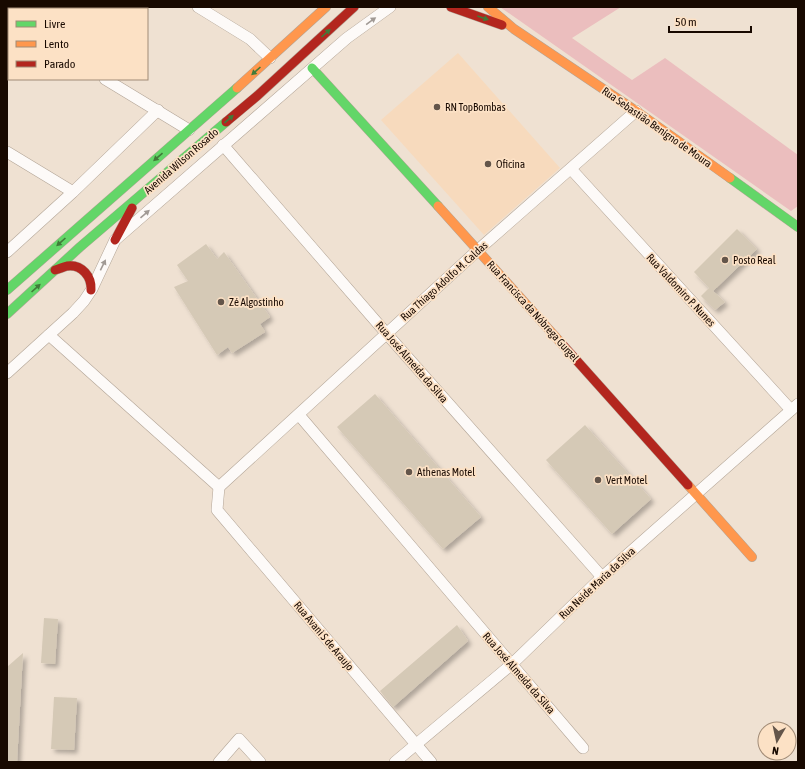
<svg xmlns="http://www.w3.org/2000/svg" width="805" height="769" font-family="'Asap Condensed',sans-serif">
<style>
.built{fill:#f7dabd}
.green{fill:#ebbebe}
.building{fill:#d5c9b6;filter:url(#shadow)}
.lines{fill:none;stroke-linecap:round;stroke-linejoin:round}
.street-casing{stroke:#b2a496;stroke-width:12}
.fast-casing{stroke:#b2a496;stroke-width:10}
.slow-casing{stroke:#b2a496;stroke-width:10}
.jam-casing{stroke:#b2a496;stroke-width:10}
.street{stroke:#fdfaf8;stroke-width:11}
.fast{stroke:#63d668;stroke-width:9}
.slow{stroke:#ff974d;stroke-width:9}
.jam{stroke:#b3261e;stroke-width:9}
.oneway{fill:#417a39}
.oneway2{fill:#a19a95}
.poi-dot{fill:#63554a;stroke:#fce1c5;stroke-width:1.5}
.labels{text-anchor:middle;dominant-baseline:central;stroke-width:3.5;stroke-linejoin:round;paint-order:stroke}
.poi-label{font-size:11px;fill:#180900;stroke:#fce1c5;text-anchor:start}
.street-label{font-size:11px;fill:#180900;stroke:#fce1c5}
</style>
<defs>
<filter id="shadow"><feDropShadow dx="3.5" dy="3.5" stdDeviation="2" flood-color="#0004"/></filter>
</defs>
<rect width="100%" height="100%" fill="#efe1d2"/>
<polygon class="built" points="458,53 560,168 484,235 381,120"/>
<polygon class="green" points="500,7 621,7 572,38 632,80 665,58 798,155 798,206 791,211"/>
<g class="building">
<polygon points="737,229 757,249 713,291 725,302 715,310 701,296 709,288 694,272"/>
<polygon points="206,244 217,259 224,252 270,317 260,324 265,332 232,353 228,347 217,355 174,287 188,281 177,265"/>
<polygon points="375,394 481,517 443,549 337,427"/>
<polygon points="585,425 651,499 612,534 546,460"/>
<polygon points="44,618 58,619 55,664 41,663"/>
<polygon points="457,625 468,641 393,707 380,691"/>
<polygon points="23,653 17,762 7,762 7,667"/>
<polygon points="54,697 77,698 74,750 51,749"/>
</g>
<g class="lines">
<g class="street-casing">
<g id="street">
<polyline points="198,7 250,39 270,58"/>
<polyline points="7,21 9,22"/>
<polyline points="105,79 189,130"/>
<polyline points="223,145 386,333 602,577"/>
<polyline points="7,152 73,192"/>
<polyline points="571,169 791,410"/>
<polyline points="7,252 73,192 158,110"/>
<polyline points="49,335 219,487"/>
<polyline points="7,373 73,313 84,301 92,289 115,240 347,38 390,7"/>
<polyline points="299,415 583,748"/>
<polyline points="219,487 478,250 636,111"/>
<polyline points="219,487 217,510 431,762"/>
<polyline points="219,762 239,739 260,762"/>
<polyline points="395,762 512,664 602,577 798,404"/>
</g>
</g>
<g class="fast-casing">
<g id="fast">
<polyline points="312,68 438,206"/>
<polyline points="730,178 798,227"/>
<polyline points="7,290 237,88"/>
<polyline points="7,314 80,247 226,122"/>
</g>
</g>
<g class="slow-casing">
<g id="slow">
<polyline points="488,7 514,29 636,111 730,178"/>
<polyline points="237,88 326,7"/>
<polyline points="438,206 561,343"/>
<polyline points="688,485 752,557"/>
</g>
</g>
<g class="jam-casing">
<g id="jam">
<polyline points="451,7 502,25"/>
<polyline points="226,122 257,96 354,7"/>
<polyline points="115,240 132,208"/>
<path d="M55 270C59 269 63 267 67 266 82 264 92 277 91 290"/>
<polyline points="561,343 688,485"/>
</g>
</g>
<use href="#street" class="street"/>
<use href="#fast" class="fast"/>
<use href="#slow" class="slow"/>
<use href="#jam" class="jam"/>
</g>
<defs><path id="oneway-solid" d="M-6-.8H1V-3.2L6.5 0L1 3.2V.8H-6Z"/></defs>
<g class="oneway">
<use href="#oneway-solid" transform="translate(483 18) rotate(19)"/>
<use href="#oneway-solid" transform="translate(326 33) rotate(-42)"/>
<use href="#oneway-solid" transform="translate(256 71) rotate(138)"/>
<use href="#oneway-solid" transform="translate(229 119) rotate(-41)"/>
<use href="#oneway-solid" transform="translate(158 157) rotate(139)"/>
<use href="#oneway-solid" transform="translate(61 242) rotate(138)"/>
<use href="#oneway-solid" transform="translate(36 288) rotate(-42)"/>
</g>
<g class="oneway2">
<use href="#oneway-solid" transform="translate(371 21) rotate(-36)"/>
<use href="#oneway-solid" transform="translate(145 214) rotate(-41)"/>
<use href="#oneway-solid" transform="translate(103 265) rotate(-64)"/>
</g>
<g class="poi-dot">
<circle cx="437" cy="107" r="4"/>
<circle cx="488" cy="164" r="4"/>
<circle cx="725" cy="260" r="4"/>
<circle cx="221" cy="302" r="4"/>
<circle cx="409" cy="472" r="4"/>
<circle cx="598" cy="480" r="4"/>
</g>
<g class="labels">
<g class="poi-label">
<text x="445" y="107">RN TopBombas</text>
<text x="496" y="164">Oficina</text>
<text x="733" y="260">Posto Real</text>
<text x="229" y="302">Zé Algostinho</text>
<text x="417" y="472">Athenas Motel</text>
<text x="606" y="480">Vert Motel</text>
</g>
<g class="street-label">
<text transform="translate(657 127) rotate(35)">Rua Sebastião Benígno de Moura</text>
<text transform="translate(181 161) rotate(-41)">Avenida Wilson Rosado</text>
<text transform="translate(444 281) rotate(-42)">Rua Thiago Adolfo M. Caldas</text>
<text transform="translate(681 290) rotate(47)">Rua Valdomiro P. Nunes</text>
<text transform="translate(533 311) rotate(48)">Rua Francisca da Nóbrega Gurgel</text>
<text transform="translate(412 362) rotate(49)">Rua José Almeida da Silva</text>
<text transform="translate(597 583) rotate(-43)">Rua Neide Maria da Silva</text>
<text transform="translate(324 636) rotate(50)">Rua Avani S de Araujo</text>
<text transform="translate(519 673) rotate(49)">Rua José Almeida da Silva</text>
</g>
</g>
<rect width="805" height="769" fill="none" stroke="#180900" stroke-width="16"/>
<rect x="8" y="8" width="140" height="72" fill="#fce1c5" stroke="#a18b76"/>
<rect x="16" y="21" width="20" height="6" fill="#63d668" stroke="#a18b76"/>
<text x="44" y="28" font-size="12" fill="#180900">Livre</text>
<rect x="16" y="41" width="20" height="6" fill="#ff974d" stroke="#a18b76"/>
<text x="44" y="48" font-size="12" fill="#180900">Lento</text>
<rect x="16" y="61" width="20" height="6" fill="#b3261e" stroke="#a18b76"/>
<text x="44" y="68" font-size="12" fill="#180900">Parado</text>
<g transform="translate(777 741) rotate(189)"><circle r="19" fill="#fce1c5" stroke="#a18b76"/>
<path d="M0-3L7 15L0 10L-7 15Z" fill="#63554a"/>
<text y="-6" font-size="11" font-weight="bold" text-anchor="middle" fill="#180900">N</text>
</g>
<path d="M669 26v6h82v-6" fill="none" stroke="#180900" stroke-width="2"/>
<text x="675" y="26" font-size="12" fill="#180900" stroke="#fce1c5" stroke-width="3" paint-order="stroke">50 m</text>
</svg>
